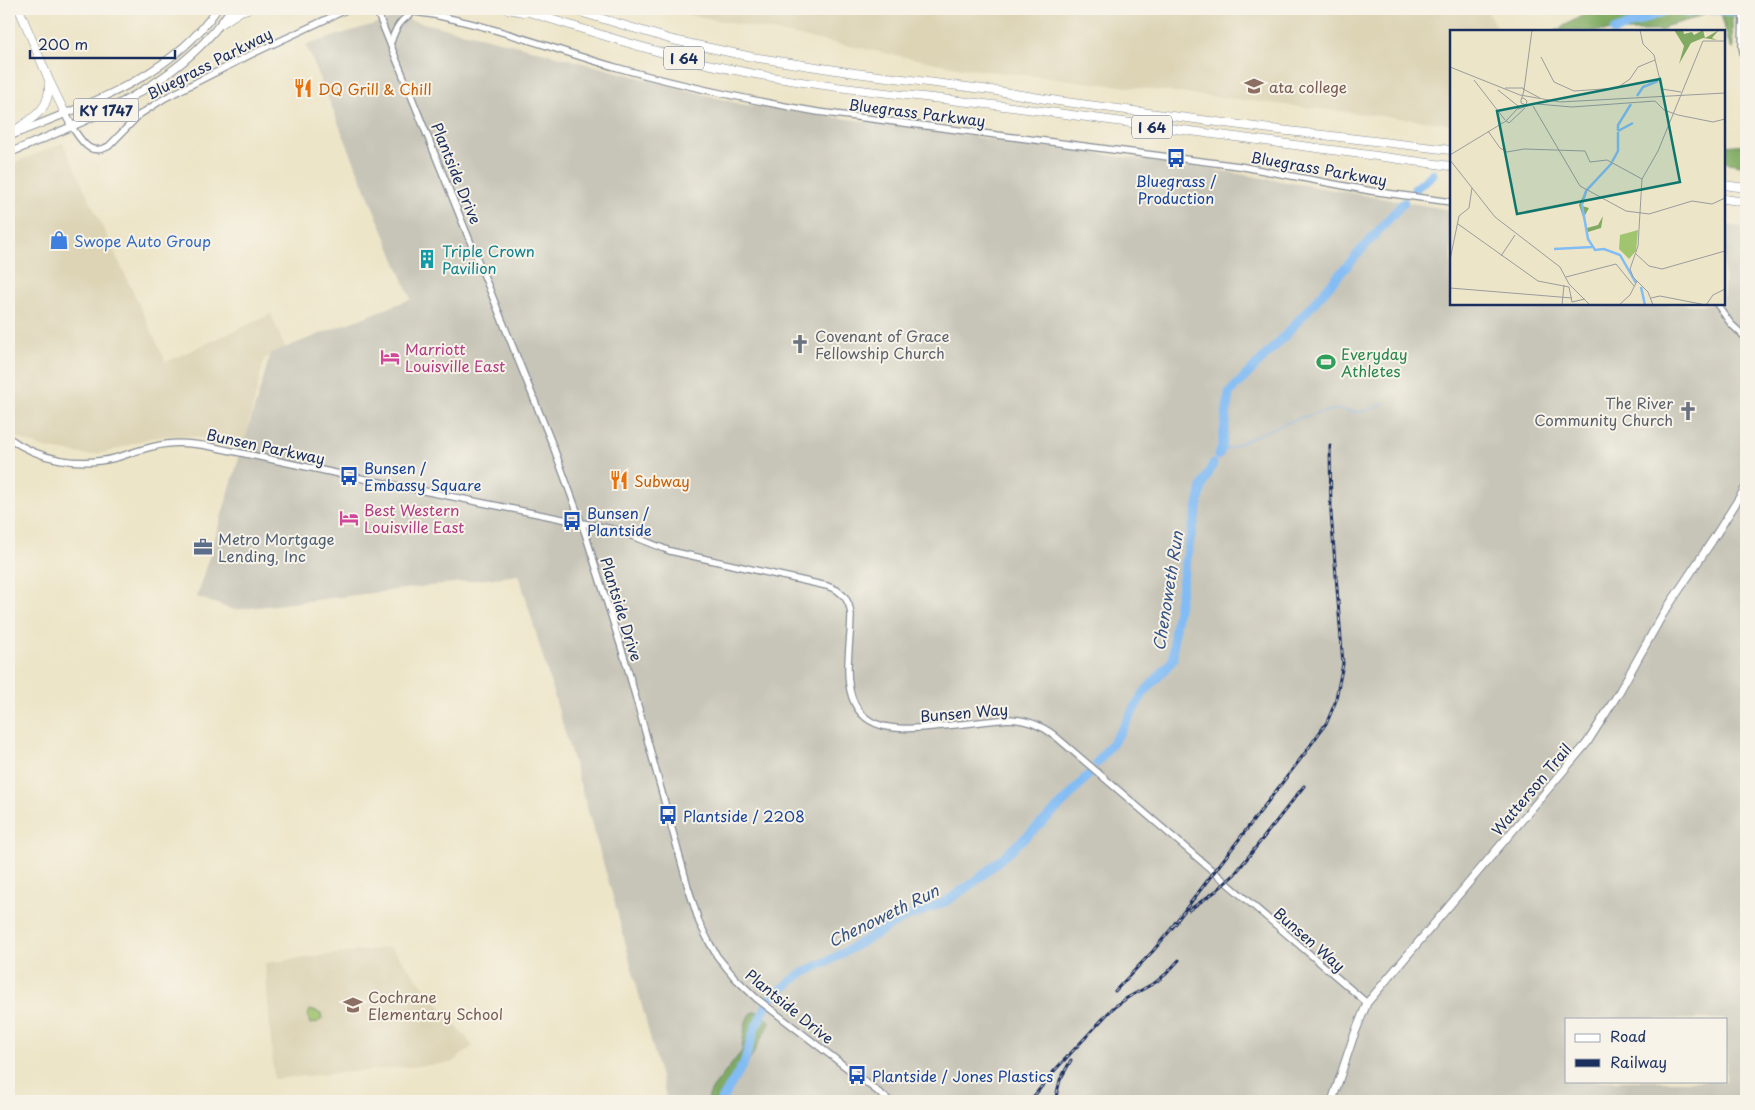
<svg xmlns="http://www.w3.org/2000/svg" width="1755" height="1110" font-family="'Playpen Sans',sans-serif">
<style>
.built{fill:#ddd4b6}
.industrial{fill:#c7c5b8;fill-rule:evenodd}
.green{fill:#a1c56f;stroke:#5e7a66}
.forest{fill:#80aa62;stroke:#4e6c60}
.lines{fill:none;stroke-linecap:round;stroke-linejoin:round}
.stream{stroke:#82bcf4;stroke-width:1}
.river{stroke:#82bcf4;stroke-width:9}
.minor-casing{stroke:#848a93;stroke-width:8}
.major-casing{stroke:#848a93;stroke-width:9}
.highway-casing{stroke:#848a93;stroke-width:9}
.minor{stroke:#fff;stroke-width:5.5}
.major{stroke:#fff;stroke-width:7}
.highway{stroke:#fff;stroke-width:8}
.rail-casing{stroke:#1b2f5e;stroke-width:3}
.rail{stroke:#f7f3e8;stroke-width:1;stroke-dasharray:4;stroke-linecap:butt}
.labels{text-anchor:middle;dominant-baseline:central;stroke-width:4;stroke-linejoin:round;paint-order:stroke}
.shield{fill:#f7f3e8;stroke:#5d6a87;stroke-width:1}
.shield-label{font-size:14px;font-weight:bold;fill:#1b2f5e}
.street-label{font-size:15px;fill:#1b2f5e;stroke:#f7f3e8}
.education-label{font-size:15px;fill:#785e54;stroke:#f7f3e8;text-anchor:start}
.food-label{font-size:15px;fill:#c56008;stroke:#f7f3e8;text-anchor:start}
.transit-label{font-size:15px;fill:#164399;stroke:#f7f3e8;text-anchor:start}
.shop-label{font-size:15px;fill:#366cbe;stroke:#f7f3e8;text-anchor:start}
.culture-label{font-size:15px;fill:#0d838f;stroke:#f7f3e8;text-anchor:start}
.worship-label{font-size:15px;fill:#5b616d;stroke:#f7f3e8;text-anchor:start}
.hotel-label{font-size:15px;fill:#b23c85;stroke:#f7f3e8;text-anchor:start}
.leisure-label{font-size:15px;fill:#27864d;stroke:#f7f3e8;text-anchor:start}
.service-label{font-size:15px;fill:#4e5e75;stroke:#f7f3e8;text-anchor:start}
.water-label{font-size:16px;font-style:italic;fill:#355284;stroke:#f7f3e8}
.inset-river{fill:none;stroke:#82bcf4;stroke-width:2.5}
.inset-road{fill:none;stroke:#999c9e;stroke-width:1}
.view{fill:#0f766e;fill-opacity:0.15;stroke:#0f766e;stroke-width:2.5}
.inset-edge{fill:none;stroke:#1b2f5e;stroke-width:2.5}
</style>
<rect width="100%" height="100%" fill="#f7f3e8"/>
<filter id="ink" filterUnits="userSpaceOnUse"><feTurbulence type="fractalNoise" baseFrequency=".02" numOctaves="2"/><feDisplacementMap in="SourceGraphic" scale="10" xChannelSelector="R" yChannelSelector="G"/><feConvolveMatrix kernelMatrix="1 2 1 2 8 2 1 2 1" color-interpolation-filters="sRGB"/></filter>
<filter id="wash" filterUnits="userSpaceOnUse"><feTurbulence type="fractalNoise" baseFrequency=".0096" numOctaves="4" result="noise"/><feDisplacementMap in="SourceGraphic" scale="20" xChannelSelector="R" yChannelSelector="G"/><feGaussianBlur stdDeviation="1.12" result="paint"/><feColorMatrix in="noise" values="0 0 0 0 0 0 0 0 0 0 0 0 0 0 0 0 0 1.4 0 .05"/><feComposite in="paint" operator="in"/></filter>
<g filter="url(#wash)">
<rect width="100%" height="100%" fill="#ede5c8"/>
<g class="built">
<polygon points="659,9 1486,9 1499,31 1451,31 1451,124 962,68"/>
<polygon points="63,143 166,362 271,314 285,348 264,359 244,445 189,436 169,436 150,438 108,452 89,455 48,449 25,441 9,431 9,165"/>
<polygon points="391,947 473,1046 451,1063 274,1079 265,963"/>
</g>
<path class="industrial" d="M397 17 492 39 740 104 1216 170 1451 210V304H1724V225L1746 227V1101H667L613 897 519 575 234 610 197 597 271 353 411 299 306 45ZM1566 1019H1726V1081H1566Z"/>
<polygon class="green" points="310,1010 321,1013 322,1019 316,1023 310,1024 308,1016"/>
<g class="forest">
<polygon points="1594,9 1735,9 1732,20 1733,50 1730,47 1721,14 1708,12 1693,19 1667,26 1662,31 1555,31"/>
<polygon points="1746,144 1746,166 1724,162 1724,146"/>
<path d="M756 1011 770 1021C770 1027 765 1030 763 1035 751 1058 739 1080 724 1101H706L713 1088 742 1051 745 1025 749 1015Z"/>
</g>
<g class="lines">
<path class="stream" d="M1220 453C1256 436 1292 417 1332 410 1339 408 1347 412 1354 412 1364 412 1376 408 1384 403"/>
<g class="river">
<polyline points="1679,9 1689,13 1702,9 1739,12"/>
<polyline points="1614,31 1670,9"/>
<polyline points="1415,189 1433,174"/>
<polyline points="1218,456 1222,448 1229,393 1282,339 1404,202"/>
<polyline points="1097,763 1121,731 1143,694 1173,660 1174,634 1187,554 1202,487 1213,464"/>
<polyline points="721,1101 744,1063 755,1028 770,999 799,975 836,957 900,920 947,901 976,881 1045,820 1066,800 1089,774"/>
</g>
</g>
</g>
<g filter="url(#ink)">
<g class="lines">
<g class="minor-casing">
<g id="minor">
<polyline points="376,9 553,446 585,533 627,666 688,887 699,922 709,942 717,956 735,978 756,998 890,1101"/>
<path d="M388 9C408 11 428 13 448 18 505 30 559 51 615 67 682 86 749 100 818 112L1239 166 1371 191 1451 202"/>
<polyline points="1743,9 1742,47 1746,67"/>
<path d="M391 42C396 27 400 20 414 12"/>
<path d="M72 127C82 141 89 157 109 146L139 115 165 98 250 55 348 9"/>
<polyline points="1717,304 1731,324 1746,338"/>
<path d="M9 438C39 460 79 467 115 458 132 453 149 446 167 444 182 442 197 444 213 447L335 473 617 530 670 551 827 586 837 590 845 597 849 605 851 614C851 639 845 666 850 690 860 737 906 729 942 726 965 724 987 721 1010 719 1028 720 1041 725 1054 735L1367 1003"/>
</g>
</g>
<g class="major-casing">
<g id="major">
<polyline points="65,113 72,127"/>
<path d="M12 135C85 105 171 78 217 9"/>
<path d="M9 153C90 119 180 86 231 9"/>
<polyline points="1332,1101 1353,1038 1367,1003 1587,743 1618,694 1663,614 1712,541 1746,487"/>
</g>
</g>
<g class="highway-casing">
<g id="highway">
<polyline points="19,9 49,80 65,113"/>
<polyline points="508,9 523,12"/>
<path d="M519 9C589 31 658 54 730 69 828 90 928 96 1027 109 1168 128 1310 147 1451 166"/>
<polyline points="570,9 673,40 752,57 855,73 991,90 1058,101 1263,128 1451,150"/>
<polyline points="221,24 241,11 248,9"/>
<path d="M9 135C28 119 50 114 49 84"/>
<polyline points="1724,185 1746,188"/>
<polyline points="1724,199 1746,202"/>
</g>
</g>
<use href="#minor" class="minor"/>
<use href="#major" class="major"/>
<use href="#highway" class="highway"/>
<g class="rail-casing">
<g id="rail">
<polyline points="1189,910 1216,891 1234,875 1304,786"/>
<polyline points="1172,927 1305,753 1327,722 1335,703 1343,664 1331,513 1330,446"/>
<polyline points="1115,991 1153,951 1177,922"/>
<polyline points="1030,1101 1055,1070 1113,1008 1127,998 1156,982 1166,974 1179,960"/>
<polyline points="1055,1101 1060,1080 1071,1060"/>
</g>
</g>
<use href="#rail" class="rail"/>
</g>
</g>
<defs>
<g id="university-bare" transform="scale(1.5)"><path d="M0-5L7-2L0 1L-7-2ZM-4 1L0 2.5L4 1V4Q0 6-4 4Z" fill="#8d6e63" stroke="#f7f3e8" stroke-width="2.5" paint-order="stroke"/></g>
<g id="restaurant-bare" transform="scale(1.5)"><path d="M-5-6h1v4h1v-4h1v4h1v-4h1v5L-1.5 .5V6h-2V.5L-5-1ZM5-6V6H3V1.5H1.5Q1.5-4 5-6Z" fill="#e8710a" stroke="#f7f3e8" stroke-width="2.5" paint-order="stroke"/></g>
<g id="bus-bare" transform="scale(1.5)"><path d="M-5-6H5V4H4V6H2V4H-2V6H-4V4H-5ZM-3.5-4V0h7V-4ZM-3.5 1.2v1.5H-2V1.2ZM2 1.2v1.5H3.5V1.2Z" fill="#1a4fb4" stroke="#f7f3e8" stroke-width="2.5" paint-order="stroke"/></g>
<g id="shop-bare" transform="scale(1.5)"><path d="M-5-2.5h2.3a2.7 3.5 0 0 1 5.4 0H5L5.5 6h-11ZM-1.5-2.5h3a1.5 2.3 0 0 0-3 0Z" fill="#3f7fe0" stroke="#f7f3e8" stroke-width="2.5" paint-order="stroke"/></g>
<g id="building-bare" transform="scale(1.5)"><path d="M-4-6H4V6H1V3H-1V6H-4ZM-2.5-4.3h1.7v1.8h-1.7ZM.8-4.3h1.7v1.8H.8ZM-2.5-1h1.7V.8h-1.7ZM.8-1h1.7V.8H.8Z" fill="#0f9aa8" stroke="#f7f3e8" stroke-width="2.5" paint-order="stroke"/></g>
<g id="church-bare" transform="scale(1.5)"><path d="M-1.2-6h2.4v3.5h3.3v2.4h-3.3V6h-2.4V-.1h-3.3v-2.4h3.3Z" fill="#6b7280" stroke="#f7f3e8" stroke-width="2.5" paint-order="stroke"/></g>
<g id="hotel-bare" transform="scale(1.5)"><path d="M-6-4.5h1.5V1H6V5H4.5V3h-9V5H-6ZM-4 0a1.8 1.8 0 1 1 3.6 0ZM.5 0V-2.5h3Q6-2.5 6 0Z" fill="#d1479c" stroke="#f7f3e8" stroke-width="2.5" paint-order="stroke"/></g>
<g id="stadium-bare" transform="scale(1.5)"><path d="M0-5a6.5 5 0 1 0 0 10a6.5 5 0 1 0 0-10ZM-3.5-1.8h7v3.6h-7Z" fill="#2e9e5b" stroke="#f7f3e8" stroke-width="2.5" paint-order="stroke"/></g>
<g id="office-bare" transform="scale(1.5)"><path d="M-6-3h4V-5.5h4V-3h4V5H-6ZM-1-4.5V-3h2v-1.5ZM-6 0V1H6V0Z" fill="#5c6f8a" stroke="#f7f3e8" stroke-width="2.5" paint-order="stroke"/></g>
<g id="school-bare" transform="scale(1.5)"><path d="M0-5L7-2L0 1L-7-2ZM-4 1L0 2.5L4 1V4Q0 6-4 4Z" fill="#8d6e63" stroke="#f7f3e8" stroke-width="2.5" paint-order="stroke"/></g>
</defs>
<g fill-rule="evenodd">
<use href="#university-bare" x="1254" y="86"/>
<use href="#restaurant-bare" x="303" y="88"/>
<use href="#bus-bare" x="1176" y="158"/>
<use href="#shop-bare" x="59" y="240"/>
<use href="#building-bare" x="427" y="259"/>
<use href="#church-bare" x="800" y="344"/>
<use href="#hotel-bare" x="390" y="357"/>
<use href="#stadium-bare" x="1326" y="362"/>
<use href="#church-bare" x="1688" y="411"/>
<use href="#bus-bare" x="349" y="476"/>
<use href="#restaurant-bare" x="619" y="480"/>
<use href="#hotel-bare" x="349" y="518"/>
<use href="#bus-bare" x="572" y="521"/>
<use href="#office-bare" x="203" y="547"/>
<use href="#bus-bare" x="668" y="815"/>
<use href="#school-bare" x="353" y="1005"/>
<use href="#bus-bare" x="857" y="1075"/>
</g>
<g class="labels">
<g class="shield">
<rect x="664" y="46.5" width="40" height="23" rx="4"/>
<rect x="73.5" y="98.5" width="65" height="23" rx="4"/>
<rect x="1132" y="115.5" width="40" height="23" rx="4"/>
</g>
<g class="shield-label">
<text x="684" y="58">I 64</text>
<text x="106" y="110">KY 1747</text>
<text x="1152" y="127">I 64</text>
</g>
<g class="street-label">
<text transform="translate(209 63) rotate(-27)">Bluegrass Parkway</text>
<text transform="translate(917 112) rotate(7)">Bluegrass Parkway</text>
<text transform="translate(1319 168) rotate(10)">Bluegrass Parkway</text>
<text transform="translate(457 173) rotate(68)">Plantside Drive</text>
<text transform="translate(266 446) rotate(12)">Bunsen Parkway</text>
<text transform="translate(622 609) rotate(73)">Plantside Drive</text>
<text transform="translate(964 712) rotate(-5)">Bunsen Way</text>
<text transform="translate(1531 789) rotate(-50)">Watterson Trail</text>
<text transform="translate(1310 939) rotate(41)">Bunsen Way</text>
<text transform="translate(790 1006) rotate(39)">Plantside Drive</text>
</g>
<g class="education-label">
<text x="1269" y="86">ata college</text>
<text x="368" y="996">Cochrane<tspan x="368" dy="17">Elementary School</tspan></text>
</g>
<g class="food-label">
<text x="318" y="88">DQ Grill &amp; Chill</text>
<text x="634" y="480">Subway</text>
</g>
<g class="transit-label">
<text x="1176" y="180" text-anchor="middle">Bluegrass /<tspan x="1176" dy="17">Production</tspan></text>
<text x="364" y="467">Bunsen /<tspan x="364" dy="17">Embassy Square</tspan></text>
<text x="587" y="512">Bunsen /<tspan x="587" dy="17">Plantside</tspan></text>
<text x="683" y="815">Plantside / 2208</text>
<text x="872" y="1075">Plantside / Jones Plastics</text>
</g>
<g class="shop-label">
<text x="74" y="240">Swope Auto Group</text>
</g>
<g class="culture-label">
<text x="442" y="250">Triple Crown<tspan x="442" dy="17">Pavilion</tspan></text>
</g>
<g class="worship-label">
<text x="815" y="335">Covenant of Grace<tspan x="815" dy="17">Fellowship Church</tspan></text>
<text x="1673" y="402" text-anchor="end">The River<tspan x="1673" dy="17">Community Church</tspan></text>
</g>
<g class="hotel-label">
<text x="405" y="348">Marriott<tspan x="405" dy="17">Louisville East</tspan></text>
<text x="364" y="509">Best Western<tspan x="364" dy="17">Louisville East</tspan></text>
</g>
<g class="leisure-label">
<text x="1341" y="353">Everyday<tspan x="1341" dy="17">Athletes</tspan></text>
</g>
<g class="service-label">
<text x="218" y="538">Metro Mortgage<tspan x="218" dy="17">Lending, Inc</tspan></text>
</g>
<g class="water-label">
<text transform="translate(1167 591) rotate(-81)">Chenoweth Run</text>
<text transform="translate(883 915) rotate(-26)">Chenoweth Run</text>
</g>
</g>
<g transform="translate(1450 30)">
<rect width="275" height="275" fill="#ede5c8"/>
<path d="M188 200 186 221 179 229 169 219 170 205Z" fill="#a1c56f"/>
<path d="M224 0H233L234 4 242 2 244 5 253 0 255 8 269 0 262 8 267 10 253 8 241 13 229 34 234 16ZM135 162H137L132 176 139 178 134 187 137 198 148 195 153 186 151 198 138 202 129 175Z" fill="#80aa62"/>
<path class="inset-river" d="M187 66 193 57 208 51M168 101 183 93M168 101V95L181 74M162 132 168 121V102M162 133 136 161 132 175 138 209 145 220 154 219 170 225 186 253M104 219 142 217M191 257 195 275"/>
<path class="inset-road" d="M190 0 193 14 204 25 212 59 231 62M91 27 104 52 124 61 167 58 180 49 188 37 205 30M0 37 70 65 110 72 275 63M24 50 55 90M55 58H73L74 60 73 64 71 70V73L76 75 77 71 75 69 73 68H72M73 59 90 68M48 60 68 76M74 60 82 0M87 74 122 77 205 71 214 80 228 85 263 92 275 89M83 76 130 156 176 181 199 184 242 171 262 174 275 168M68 79 90 72M56 91 59 93 75 78M38 101 50 118 57 122 74 119 135 121 140 132 157 130 192 149M0 125 56 91 68 78M0 130 45 187 110 237 119 254 140 275M8 194 88 251 119 257M186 224 199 236 212 239 275 221M51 226 65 205M0 230 9 186 19 178 22 158M116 247 166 234 184 256M119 257 122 272 135 269M0 258 122 268M201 268 210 266 256 275M112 275 114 255M169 275 180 265 187 251M203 275 198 262 183 247 180 239 188 216 192 149 208 121 253 11H275M256 275 263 265 275 259"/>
<path class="view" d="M210 49 230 152 67 184 47 81Z"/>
<rect width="275" height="275" class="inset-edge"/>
</g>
<rect width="1755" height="1110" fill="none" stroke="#f7f3e8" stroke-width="30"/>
<rect x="1565" y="1018" width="162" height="65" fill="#f7f3e8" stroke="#9fa5b1"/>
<rect x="1575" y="1034" width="25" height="8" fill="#ffffff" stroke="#9fa5b1"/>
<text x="1610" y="1042" font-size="15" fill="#1b2f5e">Road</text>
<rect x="1575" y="1059" width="25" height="8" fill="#1b2f5e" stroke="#9fa5b1"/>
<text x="1610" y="1068" font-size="15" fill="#1b2f5e">Railway</text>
<path d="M30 50v8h145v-8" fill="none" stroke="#1b2f5e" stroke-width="2.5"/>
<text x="38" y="50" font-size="15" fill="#1b2f5e" stroke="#f7f3e8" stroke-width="4" paint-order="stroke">200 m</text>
</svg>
